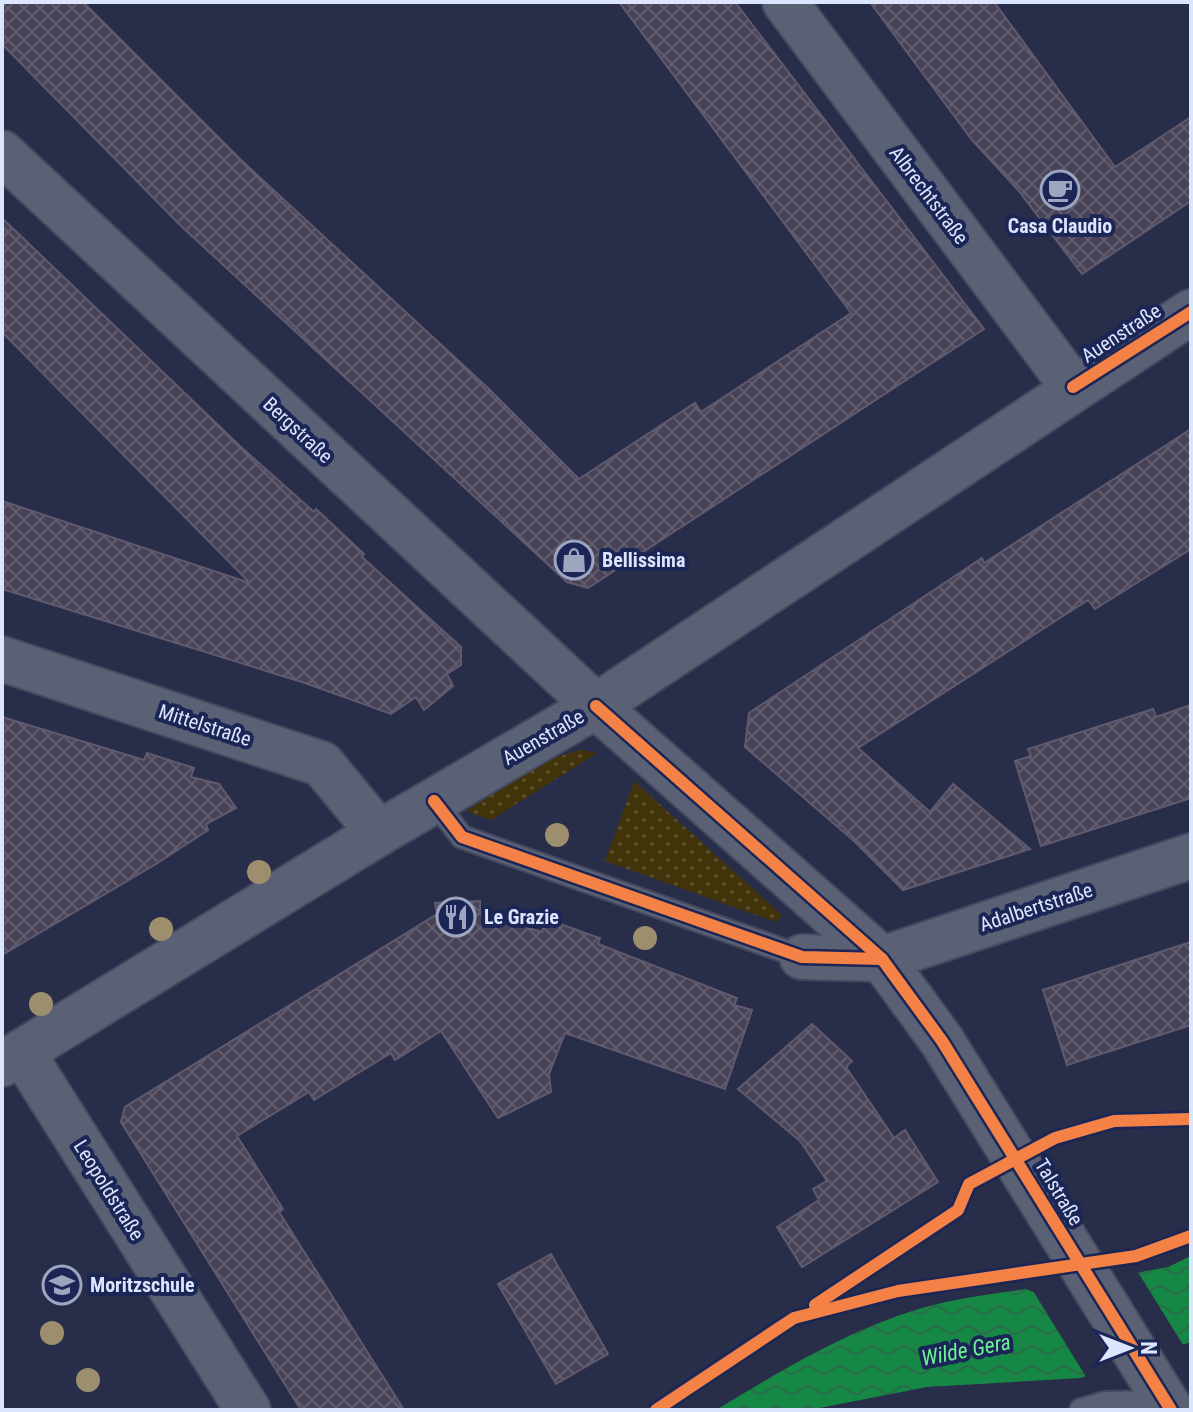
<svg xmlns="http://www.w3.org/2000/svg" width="1193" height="1412" font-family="'Roboto Condensed',sans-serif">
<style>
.green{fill:url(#green-dots)}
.water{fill:url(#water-waves)}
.pier{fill:#282e49}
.building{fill:url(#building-cross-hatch);stroke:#615a6f;stroke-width:2}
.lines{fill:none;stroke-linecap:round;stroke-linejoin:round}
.lane-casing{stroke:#45495f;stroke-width:26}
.street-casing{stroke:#45495f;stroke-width:48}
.secondary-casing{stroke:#45495f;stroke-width:48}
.lane{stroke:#5b6175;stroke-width:22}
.street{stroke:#5b6175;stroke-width:44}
.secondary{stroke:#5b6175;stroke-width:44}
.cycleway-casing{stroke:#1b2656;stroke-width:17}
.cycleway{stroke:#f48246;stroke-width:12}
.tree{fill:#9d8f6d}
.labels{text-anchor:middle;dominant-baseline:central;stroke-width:8;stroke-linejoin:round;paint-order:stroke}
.street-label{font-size:20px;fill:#dce5fe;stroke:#1b2656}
.poi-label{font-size:20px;font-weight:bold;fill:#dce5fe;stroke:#1b2656;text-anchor:start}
.water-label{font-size:22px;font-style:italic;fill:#6bf493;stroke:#1b2656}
</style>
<defs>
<pattern id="green-dots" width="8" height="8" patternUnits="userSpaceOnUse" patternTransform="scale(2)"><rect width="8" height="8" fill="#42340a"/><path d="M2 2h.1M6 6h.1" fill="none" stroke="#5d512f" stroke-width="1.8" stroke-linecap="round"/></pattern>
<pattern id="water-waves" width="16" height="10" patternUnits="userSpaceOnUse" patternTransform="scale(2)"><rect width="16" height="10" fill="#168745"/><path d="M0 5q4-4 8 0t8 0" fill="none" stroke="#286d48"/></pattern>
<pattern id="building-cross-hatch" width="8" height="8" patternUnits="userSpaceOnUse" patternTransform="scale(2)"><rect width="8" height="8" fill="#474256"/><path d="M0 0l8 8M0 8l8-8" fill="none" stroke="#615d6f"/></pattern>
</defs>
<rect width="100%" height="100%" fill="#282e49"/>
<g class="green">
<polygon points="581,750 597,753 491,820 466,811 551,758"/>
<polygon points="634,781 782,915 775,922 605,861"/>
</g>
<path class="water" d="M1191 1256V1342L1080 1378 927 1387 809 1410H716C789 1366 862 1321 946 1302 972 1296 999 1293 1026 1289L1033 1292 1168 1267Z"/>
<polygon class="pier" points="1136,1269 1185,1348 1088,1380 1030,1286"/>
<g class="building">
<polygon points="2,2 83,2 241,160 489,389 579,479 695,403 701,412 851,313 619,2 735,2 984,329 588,588 567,582 181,226 2,44"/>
<polygon points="870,2 994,2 1115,167 1191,117 1191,201 1082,274 1018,190 972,140"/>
<polygon points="2,218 241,447 314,512 316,509 364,554 362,557 461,647 461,665 447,674 453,686 424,710 416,697 391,714 305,683 2,589 2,501 250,583 2,332"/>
<polygon points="1191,429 1191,549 1095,609 1088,600 858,748 930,812 953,784 1030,849 903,890 854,841 745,747 749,713 982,558 984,563"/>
<polygon points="1191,705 1191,798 1041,846 1015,761 1031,756 1028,749 1153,709 1156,717"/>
<polygon points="2,717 144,760 147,753 194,768 191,777 219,784 236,808 206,824 208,830 156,864 2,955"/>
<polygon points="480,901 480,914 542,932 546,919 600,938 598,944 737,998 734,1005 752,1010 725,1089 565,1033 549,1074 551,1092 498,1118 441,1031 395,1060 391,1053 314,1100 309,1092 237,1136 283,1209 279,1212 404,1410 301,1410 121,1122 125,1107 437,914 435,903"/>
<polygon points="1191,942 1191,1025 1067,1065 1043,990"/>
<polygon points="812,1024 852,1061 846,1067 894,1138 905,1130 938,1182 802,1267 777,1227 819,1200 813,1189 827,1181 800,1141 738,1089"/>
<polygon points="551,1254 608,1354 556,1384 498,1284"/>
</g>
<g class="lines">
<g class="lane-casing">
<g id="lane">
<polyline points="434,801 462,837 802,957"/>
<polyline points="1081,1410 1105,1403 1166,1402"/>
</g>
</g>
<g class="street-casing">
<g id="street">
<polyline points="785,2 1073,387"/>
<polyline points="2,659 322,764 379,833"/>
<polyline points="802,957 882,959 1191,856"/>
<polyline points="22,1052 248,1410"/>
<polyline points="2,1064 379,833 596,706 1191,312"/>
</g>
</g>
<g class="secondary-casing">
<polyline id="secondary" points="2,153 596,706 882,959 942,1041 1171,1410"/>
</g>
<use href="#lane" class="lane"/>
<use href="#street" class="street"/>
<use href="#secondary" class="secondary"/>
<g class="cycleway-casing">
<g id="cycleway">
<polyline points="1073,387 1191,312"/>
<polyline points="596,706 882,959 942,1041 1171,1410"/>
<polyline points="434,801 462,837 802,957 882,959"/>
<polyline points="815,1305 958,1210 969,1184 1055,1138 1114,1121 1191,1119"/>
<polyline points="656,1410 794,1318 898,1291 1136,1256 1191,1236"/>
</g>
</g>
<use href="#cycleway" class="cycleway"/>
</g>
<g class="tree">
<circle cx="557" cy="835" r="12"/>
<circle cx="259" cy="872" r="12"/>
<circle cx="161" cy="929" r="12"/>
<circle cx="645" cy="938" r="12"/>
<circle cx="41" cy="1004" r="12"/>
<circle cx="52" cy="1333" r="12"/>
<circle cx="88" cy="1380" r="12"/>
</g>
<defs>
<g id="cafe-ring" transform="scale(2)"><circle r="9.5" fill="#1b2656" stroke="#9da5bf" stroke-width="1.5"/><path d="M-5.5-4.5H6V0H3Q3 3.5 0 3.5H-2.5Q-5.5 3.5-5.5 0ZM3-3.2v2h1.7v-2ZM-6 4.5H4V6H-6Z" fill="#9da5bf"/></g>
<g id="shop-ring" transform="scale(2)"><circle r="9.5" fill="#1b2656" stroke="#9da5bf" stroke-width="1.5"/><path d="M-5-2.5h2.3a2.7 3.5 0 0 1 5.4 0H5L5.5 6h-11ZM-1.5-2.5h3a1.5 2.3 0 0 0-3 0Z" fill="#9da5bf"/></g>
<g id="restaurant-ring" transform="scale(2)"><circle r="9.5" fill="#1b2656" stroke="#9da5bf" stroke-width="1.5"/><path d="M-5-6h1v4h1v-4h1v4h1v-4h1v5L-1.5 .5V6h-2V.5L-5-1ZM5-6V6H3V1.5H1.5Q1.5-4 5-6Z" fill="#9da5bf"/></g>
<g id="school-ring" transform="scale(2)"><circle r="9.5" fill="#1b2656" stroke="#9da5bf" stroke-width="1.5"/><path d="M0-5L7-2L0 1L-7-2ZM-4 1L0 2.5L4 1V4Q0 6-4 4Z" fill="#9da5bf"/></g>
</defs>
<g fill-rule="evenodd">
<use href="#cafe-ring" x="1060" y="190"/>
<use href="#shop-ring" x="574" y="560"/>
<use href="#restaurant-ring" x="456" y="917"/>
<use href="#school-ring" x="62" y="1285"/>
</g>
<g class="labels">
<g class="street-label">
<text transform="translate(929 195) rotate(53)">Albrechtstraße</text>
<text transform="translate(1121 333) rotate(-33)">Auenstraße</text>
<text transform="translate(298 430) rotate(43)">Bergstraße</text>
<text transform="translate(205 725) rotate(18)">Mittelstraße</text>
<text transform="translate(543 737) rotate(-30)">Auenstraße</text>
<text transform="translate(1036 907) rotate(-18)">Adalbertstraße</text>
<text transform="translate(109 1190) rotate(58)">Leopoldstraße</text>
<text transform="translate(1059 1192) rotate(59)">Talstraße</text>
</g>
<g class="poi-label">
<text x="1060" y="226" text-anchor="middle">Casa Claudio</text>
<text x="602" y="560">Bellissima</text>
<text x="484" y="917">Le Grazie</text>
<text x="90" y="1285">Moritzschule</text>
</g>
<g class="water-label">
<text transform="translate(966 1350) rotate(-11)">Wilde Gera</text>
</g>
</g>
<rect width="1193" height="1412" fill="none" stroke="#dce5fe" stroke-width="8"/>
<g transform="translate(1129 1348) rotate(90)" stroke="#1b2656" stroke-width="6" paint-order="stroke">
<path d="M0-6L14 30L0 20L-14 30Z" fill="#dce5fe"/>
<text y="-12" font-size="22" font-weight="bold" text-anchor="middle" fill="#dce5fe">N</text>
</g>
</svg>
